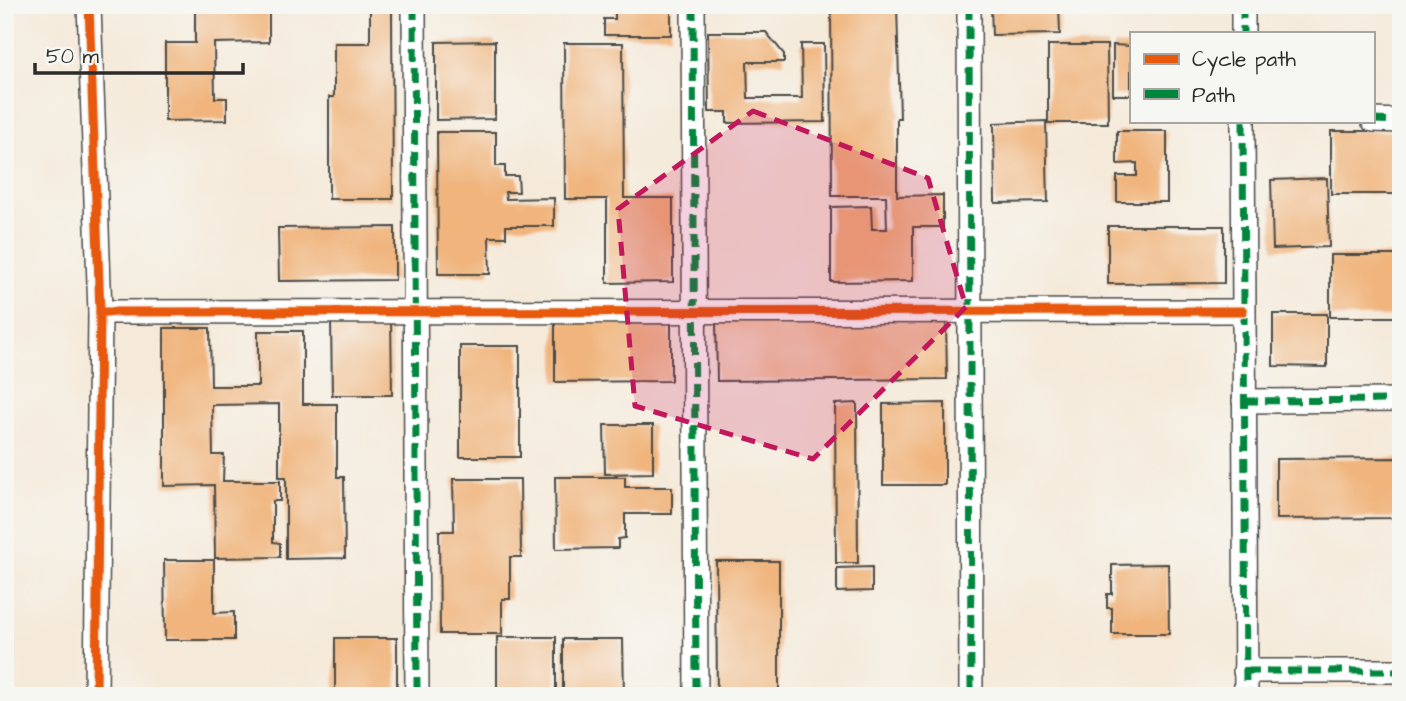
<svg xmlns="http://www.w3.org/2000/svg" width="1406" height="701" font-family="'Architects Daughter',sans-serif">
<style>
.building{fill:#f0b47b}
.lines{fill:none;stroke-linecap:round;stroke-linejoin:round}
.minor-casing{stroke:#494845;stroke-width:26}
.minor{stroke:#fff;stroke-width:23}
.quiet{stroke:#00873e;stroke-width:7;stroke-dasharray:14 7;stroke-linecap:butt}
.cycleway-casing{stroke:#f6f6f2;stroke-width:13}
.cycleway{stroke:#e8590c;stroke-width:9}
.marked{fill:#c2185b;fill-opacity:0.2;stroke:#c2185b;stroke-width:5;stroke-dasharray:14 9;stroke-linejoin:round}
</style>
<rect width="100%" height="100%" fill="#f6f6f2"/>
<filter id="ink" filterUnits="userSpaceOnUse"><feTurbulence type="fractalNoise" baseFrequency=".0143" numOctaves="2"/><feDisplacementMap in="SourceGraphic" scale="14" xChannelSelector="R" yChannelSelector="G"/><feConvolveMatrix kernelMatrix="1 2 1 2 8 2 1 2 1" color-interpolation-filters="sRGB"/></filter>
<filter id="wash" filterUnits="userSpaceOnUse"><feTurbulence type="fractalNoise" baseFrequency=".00686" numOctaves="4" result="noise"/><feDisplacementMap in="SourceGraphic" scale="28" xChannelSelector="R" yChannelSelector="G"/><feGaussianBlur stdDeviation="1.57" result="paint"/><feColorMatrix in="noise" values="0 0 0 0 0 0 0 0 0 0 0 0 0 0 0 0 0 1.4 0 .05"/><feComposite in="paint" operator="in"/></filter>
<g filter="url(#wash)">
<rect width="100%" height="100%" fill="#f5eada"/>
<g id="blocks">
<g class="building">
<polygon points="195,5 269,5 269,42 214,43 215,98 227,98 227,120 165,121 165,43 195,43"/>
<polygon points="615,5 671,5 671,35 604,35 604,19 615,19"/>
<polygon points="831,5 897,5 900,118 897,118 897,196 943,195 943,227 913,227 913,281 831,282 831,207 871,206 872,229 887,229 886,196 832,196"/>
<polygon points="991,5 1059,5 1060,34 992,35"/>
<polygon points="392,9 393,199 329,199 329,97 334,97 334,43 370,43 370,10"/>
<polygon points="708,32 766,32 784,54 784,62 747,62 748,98 802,98 801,44 824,44 825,122 727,123 727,112 709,112"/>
<polygon points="495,41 495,119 436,120 436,42"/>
<polygon points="564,43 623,43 624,198 673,198 673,282 607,283 607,199 565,199"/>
<polygon points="1048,45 1107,45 1108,123 1048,123"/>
<polygon points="1113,45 1131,46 1131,95 1113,95"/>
<polygon points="1046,121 1048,202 995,203 994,123"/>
<polygon points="1117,131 1167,131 1167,202 1117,202 1117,176 1137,176 1137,163 1117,164"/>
<rect x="1331" y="131" width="70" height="63"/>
<polygon points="437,132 496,132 496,166 505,166 505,176 518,176 519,192 505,192 506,199 554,198 554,226 506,226 506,237 489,237 490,274 438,274"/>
<polygon points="1327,178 1329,247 1273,249 1271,180"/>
<polygon points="1108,226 1224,226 1224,283 1108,284"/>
<polygon points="395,227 395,280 279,281 278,228"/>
<rect x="1330" y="255" width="71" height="62"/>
<polygon points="1273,314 1327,314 1327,367 1273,366"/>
<polygon points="391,316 392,395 332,395 331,317"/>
<polygon points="946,319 947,379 717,381 716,321"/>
<polygon points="671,321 671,381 555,382 555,322"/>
<polygon points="164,328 210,328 211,386 258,386 258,331 303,331 303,404 337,404 337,477 344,477 345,558 286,559 286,477 279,477 279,404 212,405 213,455 224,455 223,481 280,481 280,501 273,501 273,542 280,543 280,557 215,558 214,485 164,486"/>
<rect x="460" y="346" width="60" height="111"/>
<polygon points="857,403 858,563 836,563 835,404"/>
<polygon points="945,403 945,485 883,485 883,404"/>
<polygon points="604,425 653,425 653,473 605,474"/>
<polygon points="1401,458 1401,518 1276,519 1276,459"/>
<polygon points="555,477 625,477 625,487 672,487 672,514 625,514 625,538 618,539 618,548 556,549"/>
<polygon points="453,479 520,479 521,557 510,557 510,599 502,599 502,634 440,634 439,531 454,531"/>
<polygon points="164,560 214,560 214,613 234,612 234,640 165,640"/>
<polygon points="716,561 779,561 779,696 717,696"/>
<polygon points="1168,564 1169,634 1112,634 1112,608 1107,608 1107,594 1112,594 1112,565"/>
<polygon points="872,567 872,591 837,592 837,568"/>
<rect x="497" y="637" width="59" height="59"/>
<rect x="335" y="638" width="62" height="58"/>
<polygon points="563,639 623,639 624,696 563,696"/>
<polygon points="1330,691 1330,696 1276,696 1276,692"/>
</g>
</g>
</g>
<g filter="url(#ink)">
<use href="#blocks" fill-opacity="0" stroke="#494845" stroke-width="2"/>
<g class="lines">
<g class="minor-casing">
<g id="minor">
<polyline points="89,5 100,312 96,696"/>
<polyline points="414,5 417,696"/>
<polyline points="693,5 696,696"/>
<polyline points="969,5 971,696"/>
<polyline points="1243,5 1243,33"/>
<polyline points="1373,120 1401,121"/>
<polyline points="1243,121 1246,696"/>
<polyline points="100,312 1243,311"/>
<polyline points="1244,401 1401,400"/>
<polyline points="1245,671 1401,671"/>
</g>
</g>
<use href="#minor" class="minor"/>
<g class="quiet">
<polyline points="414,5 417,696"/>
<polyline points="693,5 696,696"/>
<polyline points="969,5 971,696"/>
<polyline points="1243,5 1243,33"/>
<polyline points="1373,120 1401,121"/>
<polyline points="1243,121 1246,696"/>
<polyline points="1244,401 1401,400"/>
<polyline points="1245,671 1401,671"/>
</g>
<g class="cycleway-casing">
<g id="cycleway">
<polyline points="89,5 100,312 96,696"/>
<polyline points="100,312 1243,311"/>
</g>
</g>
<use href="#cycleway" class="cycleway"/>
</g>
</g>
<path class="marked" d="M753 111 928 178 966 307 813 459 635 406 618 209Z"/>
<rect width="1406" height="701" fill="none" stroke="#f6f6f2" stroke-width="28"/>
<rect x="1130" y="32" width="245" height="91" fill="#f6f6f2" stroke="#a5a5a2" stroke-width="2"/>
<rect x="1144" y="54" width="35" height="10" fill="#e8590c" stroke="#a5a5a2" stroke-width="2"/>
<text x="1192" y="66" font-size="21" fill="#2b2b2b">Cycle path</text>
<rect x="1144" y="89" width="35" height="10" fill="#00873e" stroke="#a5a5a2" stroke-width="2"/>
<text x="1192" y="102" font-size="21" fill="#2b2b2b">Path</text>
<path d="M35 63v10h208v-10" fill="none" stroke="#2b2b2b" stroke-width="3.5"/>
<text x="46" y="63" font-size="21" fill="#2b2b2b" stroke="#f6f6f2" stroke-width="5" paint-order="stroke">50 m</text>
</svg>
